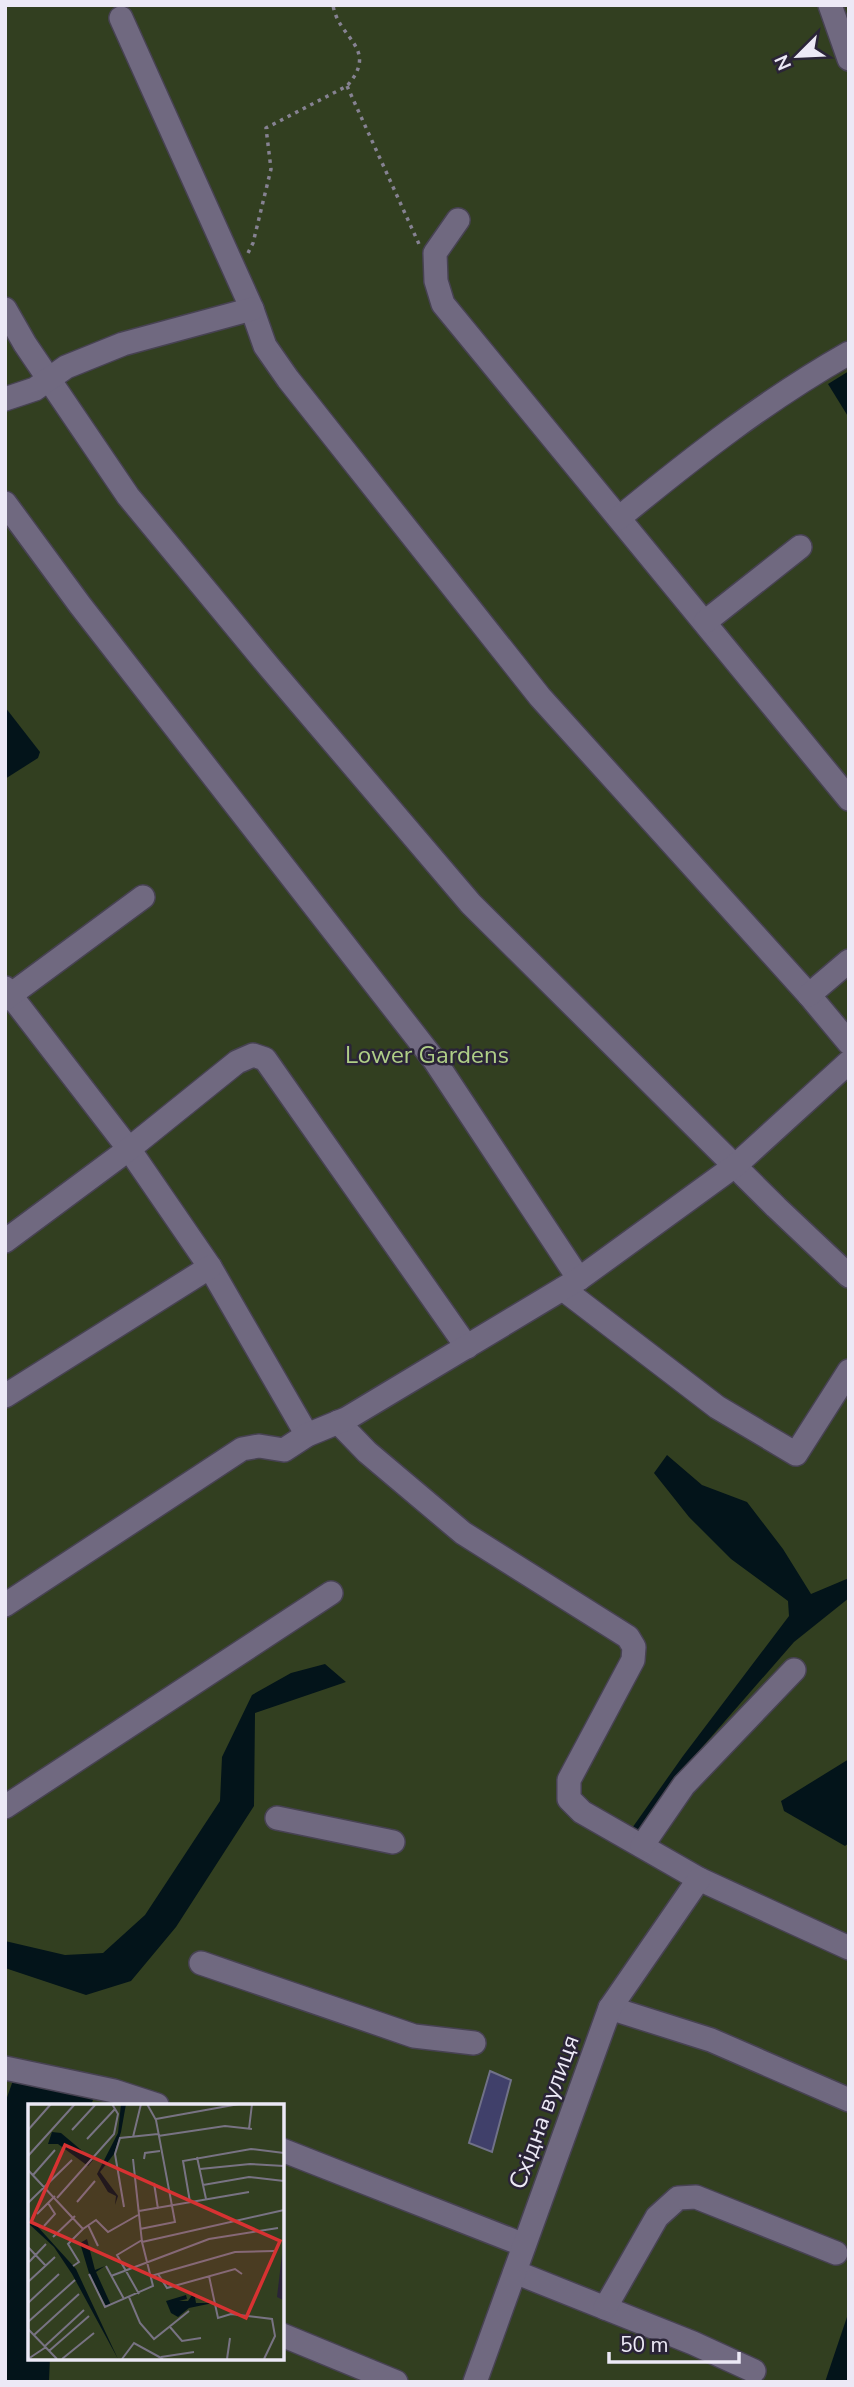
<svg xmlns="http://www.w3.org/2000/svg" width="854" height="2387" font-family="'Nunito Sans',sans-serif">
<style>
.green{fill:#323f20;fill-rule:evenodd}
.water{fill:#03141a}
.building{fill:#40406a;stroke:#707188;stroke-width:2}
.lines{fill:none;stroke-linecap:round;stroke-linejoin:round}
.minor-casing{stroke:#474252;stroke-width:26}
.path{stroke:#868292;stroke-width:3.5;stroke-dasharray:3.5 5;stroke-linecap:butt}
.minor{stroke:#706980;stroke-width:23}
.labels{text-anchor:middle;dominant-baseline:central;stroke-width:5;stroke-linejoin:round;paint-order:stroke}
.park-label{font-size:24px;fill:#afce87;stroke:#2a2437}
.street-label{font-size:24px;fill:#ece9f6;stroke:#2a2437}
.inset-road{fill:none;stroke:#787383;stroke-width:2}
.view{fill:#d73232;fill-opacity:0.15;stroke:#d73232;stroke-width:3.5}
.inset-edge{fill:none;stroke:#ece9f6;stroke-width:3.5}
</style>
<rect width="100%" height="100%" fill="#2a2437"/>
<path class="green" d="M5 5H849V2382H5ZM30 2105H282V2357H30Z"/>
<g class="water">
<polygon points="849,371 849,418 828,384"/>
<polygon points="5,707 40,752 38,758 5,779"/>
<polygon points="667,1455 702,1485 747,1502 783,1549 811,1594 849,1578 849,1598 794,1642 691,1760 637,1834 630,1831 683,1756 789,1616 788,1601 731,1559 689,1517 654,1473"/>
<polygon points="325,1664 346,1682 255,1713 254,1806 176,1927 131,1981 86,1995 5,1968 5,1941 65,1955 103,1953 145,1915 220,1801 222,1757 252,1695 291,1673"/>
<polygon points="849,1759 849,1843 845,1846 784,1811 781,1801"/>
<polygon points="16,2072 97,2090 91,2105 30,2105 30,2357 50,2357 49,2382 5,2382 5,2103"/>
<polygon points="849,2311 849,2382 825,2382"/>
</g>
<polygon class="building" points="490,2071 511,2080 492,2152 469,2143"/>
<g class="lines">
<g class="minor-casing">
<g id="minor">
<polyline points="830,5 849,59"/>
<polyline points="121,18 252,309 265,346 288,379 540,697 809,995 849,1043"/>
<polyline points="458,220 435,253 436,281 443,304 849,799"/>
<polyline points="5,309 25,344 128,496 271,669 471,904 776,1207 849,1276"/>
<polyline points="5,399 35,389 66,367 123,344 252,309"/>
<polyline points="5,503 80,605 435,1061 579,1279"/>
<path d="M619 518C692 458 766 400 849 353"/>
<polyline points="705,622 800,547"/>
<polyline points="5,988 129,1149 210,1267 307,1435"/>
<polyline points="809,995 849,961"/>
<polyline points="5,999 143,897"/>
<polyline points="5,1241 129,1149 237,1062 253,1055 265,1059 467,1347"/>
<polyline points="563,1289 717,1407 796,1454 849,1371"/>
<polyline points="5,1396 210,1267"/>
<polyline points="338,1422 367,1452 463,1533 628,1637 634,1647 633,1660 569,1780 569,1799 582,1812 699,1879 849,1948"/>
<polyline points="5,1605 242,1449 259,1446 284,1450 307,1435 346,1419 579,1279 736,1165 849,1062"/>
<polyline points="5,1807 331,1593"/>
<polyline points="277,1818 393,1842"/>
<polyline points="642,1846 684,1785 794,1670"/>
<polyline points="201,1963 414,2036 474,2043"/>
<polyline points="610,2008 711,2040 849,2100"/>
<polyline points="5,2068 114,2091 157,2105"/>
<polyline points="282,2150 524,2245"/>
<polyline points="515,2272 693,2343 754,2371"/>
<polyline points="605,2308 657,2217 678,2198 696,2197 836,2253"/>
<polyline points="282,2335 396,2382"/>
<polyline points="475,2382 610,2008 699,1879"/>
</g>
</g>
<g class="path">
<polyline points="347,86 419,244"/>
<path d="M248 253 253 243 271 169 266 128 347 86C380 48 338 39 333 5"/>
</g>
<use href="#minor" class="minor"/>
</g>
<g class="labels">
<g class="park-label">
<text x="427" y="1055">Lower Gardens</text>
</g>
<g class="street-label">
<text transform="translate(544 2112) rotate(-70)">Східна вулиця</text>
</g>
</g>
<g transform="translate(28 2104)">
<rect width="256" height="256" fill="#2a2437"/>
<path d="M0 0H255L256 133 249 193 255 196V255H0Z" fill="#323f20"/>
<path d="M93 0H98L93 28 86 50 72 68 90 92 87 101 88 92 80 88 69 70 90 29ZM24 28 33 29 65 56 60 62 30 40H20ZM0 112 48 165 90 255 44 170 26 143 0 119ZM59 135 67 166 77 162 68 168 83 201 78 202 61 169 52 139ZM166 188 168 199H185L161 204 150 213 143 209 138 197 158 191 159 195 151 197H160Z" fill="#03141a"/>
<path class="inset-road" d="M128 15 211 0M221 25 224 0M0 26 23 0M44 26 68 0M130 32 197 22 224 25M105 33 113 0M59 35 87 5M0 52 47 0M169 53 178 95M116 55 117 49 132 47M172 65 222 60 256 62M0 66 55 125M5 71 27 46M126 79 130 105M175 81 221 73 256 77M29 94 86 30 90 10 84 0M49 98 67 77M162 98 155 57 223 45 256 49M0 99 44 56M96 103 87 50 92 34 130 30M111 107 221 88M9 110 27 92M60 121 70 142M16 122 27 110 20 99M112 125 147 118 128 16 119 0M25 133 47 112M114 138 256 106M0 143 18 162M1 158 18 140M45 162 51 158 40 140 55 125 68 116 80 128 110 111M78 162 96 195M61 170 77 203 125 182 114 138 105 55M130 170 139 184 207 165 214 170M83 172 181 135 250 124M123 172 207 148 246 147M181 172 190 214 203 210 244 215 247 232 236 255M0 178 27 153M111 190 89 151 114 136M101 193 112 219 126 235 161 207M0 199 31 170M0 218 47 176M142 223 154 237 173 234M0 225 29 255M6 231 51 190M17 242 56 206M21 247 61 212M133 253 166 248M0 255 18 243M34 255 66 229M94 255 106 239 135 255M199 255 202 234"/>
<path class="view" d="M37 41 252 137 218 214 3 118Z"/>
<rect width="256" height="256" class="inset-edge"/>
</g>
<rect width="854" height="2387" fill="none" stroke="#ece9f6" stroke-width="14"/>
<g transform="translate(798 56) rotate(246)" stroke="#2a2437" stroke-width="5" paint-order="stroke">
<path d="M0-5L12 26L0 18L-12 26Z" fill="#ece9f6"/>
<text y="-10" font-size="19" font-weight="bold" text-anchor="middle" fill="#ece9f6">N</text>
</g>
<path d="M609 2352v10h130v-10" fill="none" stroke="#ece9f6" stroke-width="3.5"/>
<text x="620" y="2352" font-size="21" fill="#ece9f6" stroke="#2a2437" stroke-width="5" paint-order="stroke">50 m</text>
</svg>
